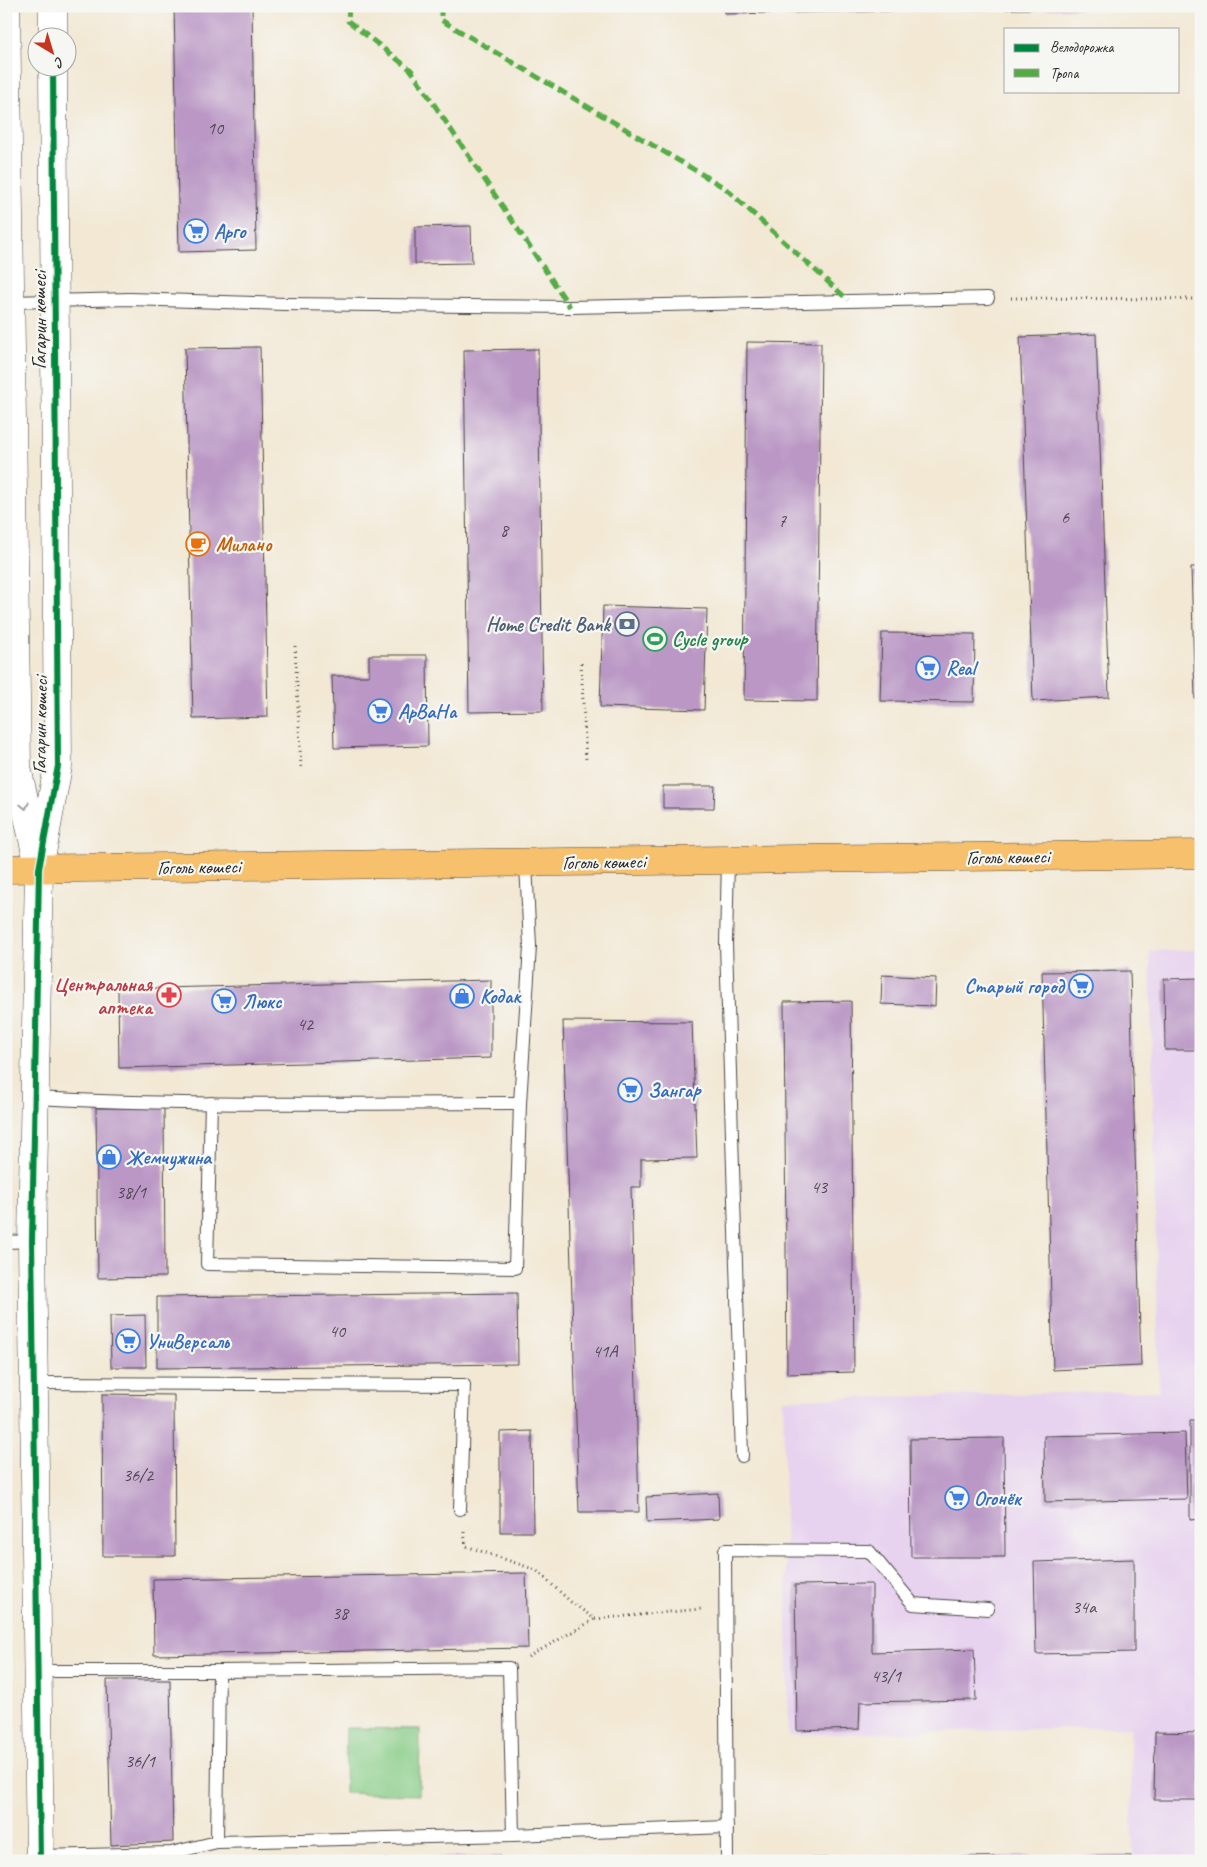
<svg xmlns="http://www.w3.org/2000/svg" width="1207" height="1867" font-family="Caveat,sans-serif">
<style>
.built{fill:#e7d2ef}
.green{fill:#88cd87;stroke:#5a7c59}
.building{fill:#ba97c5}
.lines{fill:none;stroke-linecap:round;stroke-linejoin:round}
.service-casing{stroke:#494744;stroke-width:14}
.tertiary-casing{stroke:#494744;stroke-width:29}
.primary-casing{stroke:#494744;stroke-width:29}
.path{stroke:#494744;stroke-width:3;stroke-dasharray:1 4;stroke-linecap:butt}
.service{stroke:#fff;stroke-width:12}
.tertiary{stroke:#fff;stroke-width:28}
.primary{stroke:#f7c06c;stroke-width:28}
.quiet{stroke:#54ab44;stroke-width:5;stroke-dasharray:10 5;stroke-linecap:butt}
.cycleway-casing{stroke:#f6f6f2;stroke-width:9}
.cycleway{stroke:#00873e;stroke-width:6}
.oneway{stroke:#a0a0a0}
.labels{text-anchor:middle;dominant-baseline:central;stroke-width:4.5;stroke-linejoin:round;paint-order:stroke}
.number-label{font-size:18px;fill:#4f4652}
.shop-label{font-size:20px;font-weight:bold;fill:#366cbe;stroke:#f6f6f2;text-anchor:start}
.street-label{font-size:20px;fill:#2b2b2b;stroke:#f6f6f2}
.food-label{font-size:20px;font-weight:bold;fill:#c56008;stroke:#f6f6f2;text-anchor:start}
.service-label{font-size:20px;font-weight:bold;fill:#4e5e75;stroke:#f6f6f2;text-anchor:end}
.leisure-label{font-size:20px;font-weight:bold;fill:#27864d;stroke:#f6f6f2;text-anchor:start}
.health-label{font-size:20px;font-weight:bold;fill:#be3a42;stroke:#f6f6f2;text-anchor:end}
</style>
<rect width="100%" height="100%" fill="#f6f6f2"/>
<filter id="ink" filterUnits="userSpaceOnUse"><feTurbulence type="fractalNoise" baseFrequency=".02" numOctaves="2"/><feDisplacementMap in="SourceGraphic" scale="10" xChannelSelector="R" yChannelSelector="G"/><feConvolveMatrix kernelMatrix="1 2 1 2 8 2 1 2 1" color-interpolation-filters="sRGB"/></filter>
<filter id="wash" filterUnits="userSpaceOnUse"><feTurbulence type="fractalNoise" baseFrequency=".0096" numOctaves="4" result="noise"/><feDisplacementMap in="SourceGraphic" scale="20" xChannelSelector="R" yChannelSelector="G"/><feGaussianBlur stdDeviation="1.12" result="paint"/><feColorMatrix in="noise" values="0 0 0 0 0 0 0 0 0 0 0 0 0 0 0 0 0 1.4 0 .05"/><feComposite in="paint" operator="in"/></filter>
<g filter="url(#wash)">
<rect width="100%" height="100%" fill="#f2e8d4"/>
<polygon class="built" points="1201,950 1201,1861 1133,1861 1130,1727 789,1735 783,1399 1159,1391 1150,951"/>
<polygon class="green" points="346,1728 420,1729 419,1795 345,1793"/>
<g id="blocks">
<g class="building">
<polygon points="174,6 252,6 256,250 179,252"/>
<polygon points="725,6 1088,6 1088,8 725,14"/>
<polygon points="471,226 472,263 415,264 415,227"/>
<polygon points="1096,334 1109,697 1033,701 1020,337"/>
<polygon points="747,342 821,343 817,701 744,700"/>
<polygon points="260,347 268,717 193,719 185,348"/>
<polygon points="538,349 543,711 469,712 464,350"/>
<polygon points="1191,567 1201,567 1201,699 1195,699"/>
<polygon points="603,606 707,609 704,710 600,707"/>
<polygon points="882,633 975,634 974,702 880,701"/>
<polygon points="369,655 427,655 428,746 334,748 332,676 369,676"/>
<polygon points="663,786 715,786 714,808 663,808"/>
<polygon points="1130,971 1141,1366 1053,1370 1042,972"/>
<polygon points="882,975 936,978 935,1006 881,1004"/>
<polygon points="1201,978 1201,1050 1165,1050 1164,979"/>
<polygon points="491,980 491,1058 119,1068 118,989"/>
<polygon points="851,1001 854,1372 787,1374 784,1002"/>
<polygon points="563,1021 692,1022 697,1158 641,1159 641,1187 631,1187 639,1512 579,1512"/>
<polygon points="96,1108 164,1108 165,1277 98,1278"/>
<polygon points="517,1293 518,1364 157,1368 157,1297"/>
<polygon points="145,1315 146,1367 111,1367 110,1316"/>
<polygon points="102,1394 174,1395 175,1556 103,1556"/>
<polygon points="1190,1420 1201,1420 1201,1519 1190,1520"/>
<polygon points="532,1431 533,1532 500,1532 500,1432"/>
<polygon points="1185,1433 1187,1499 1045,1502 1044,1436"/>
<polygon points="1004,1438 1005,1557 911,1557 910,1439"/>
<polygon points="718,1493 719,1519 647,1522 646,1497"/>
<polygon points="1134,1559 1134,1652 1036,1654 1034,1562"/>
<polygon points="526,1573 528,1648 154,1655 153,1579"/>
<polygon points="872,1584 872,1652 974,1649 976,1700 860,1702 859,1729 797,1731 795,1585"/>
<polygon points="107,1680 170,1680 173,1842 111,1845"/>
<polygon points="1155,1732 1201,1733 1201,1800 1154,1800"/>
<polygon points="501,1856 501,1861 383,1861 383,1859"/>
<polygon points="1131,1856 1131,1861 780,1861 780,1858"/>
</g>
</g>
</g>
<g filter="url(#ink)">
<use href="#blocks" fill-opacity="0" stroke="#494744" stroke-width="1"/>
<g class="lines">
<g class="service-casing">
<g id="service">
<polyline points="10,302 130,299 284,304 570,307 988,298"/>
<polyline points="728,860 726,944 742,1456"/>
<path d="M35 1098C196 1107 359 1103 520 1103"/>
<polyline points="211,1103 207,1264 515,1268 520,1103 530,946 526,863"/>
<polyline points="6,1242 32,1241"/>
<polyline points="34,1383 464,1385 460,1509"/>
<polyline points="38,1671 219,1671"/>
<polyline points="513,1835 509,1668 219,1671 217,1842 513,1835 727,1827"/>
<polyline points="40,1856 171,1853 217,1842"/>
<polyline points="727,1861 725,1550 869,1551 913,1604 988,1609"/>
</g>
</g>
<g class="tertiary-casing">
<g id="tertiary">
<polyline points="6,6 17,768 37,857"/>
<polyline points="53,6 53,38"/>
<polyline points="40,1861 32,1241 39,869 58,766 53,68"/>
</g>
</g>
<g class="primary-casing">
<polyline id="primary" points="6,869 1201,854"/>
</g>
<g class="path">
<polyline points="1011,298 1201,299"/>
<polyline points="295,646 301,767"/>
<polyline points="581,663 586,759"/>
<polyline points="464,1532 466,1546 536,1570 571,1602 595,1619 701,1609"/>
<polyline points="528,1657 595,1619"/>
</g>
<use href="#service" class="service"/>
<use href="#tertiary" class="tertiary"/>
<use href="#primary" class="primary"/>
<g class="quiet">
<polyline points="349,6 348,21 411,70 570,307"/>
<polyline points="441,6 441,20 725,188 848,300"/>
</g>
<g class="cycleway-casing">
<polyline id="cycleway" points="40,1861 32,1241 39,869 58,766 53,68"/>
</g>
<use href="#cycleway" class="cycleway"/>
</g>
<defs><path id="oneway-chevron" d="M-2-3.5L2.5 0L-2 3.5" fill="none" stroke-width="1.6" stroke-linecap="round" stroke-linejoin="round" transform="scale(1.25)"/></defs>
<use class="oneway" href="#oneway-chevron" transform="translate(25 806) rotate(77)"/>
</g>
<defs>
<g id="supermarket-ring" transform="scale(1.25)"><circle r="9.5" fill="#f6f6f2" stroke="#3f7fe0" stroke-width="1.5"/><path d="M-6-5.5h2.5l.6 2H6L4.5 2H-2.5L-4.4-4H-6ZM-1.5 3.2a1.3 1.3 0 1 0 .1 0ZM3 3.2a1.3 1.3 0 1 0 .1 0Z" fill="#3f7fe0"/></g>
<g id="cafe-ring" transform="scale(1.25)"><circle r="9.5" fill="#f6f6f2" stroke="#e8710a" stroke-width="1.5"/><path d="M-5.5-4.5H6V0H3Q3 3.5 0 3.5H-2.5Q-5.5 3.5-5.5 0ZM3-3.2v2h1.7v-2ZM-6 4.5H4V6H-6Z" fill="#e8710a"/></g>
<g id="bank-ring" transform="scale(1.25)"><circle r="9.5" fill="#f6f6f2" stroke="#5c6f8a" stroke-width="1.5"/><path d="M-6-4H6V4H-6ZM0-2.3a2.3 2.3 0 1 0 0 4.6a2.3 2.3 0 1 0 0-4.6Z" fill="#5c6f8a"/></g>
<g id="stadium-ring" transform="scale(1.25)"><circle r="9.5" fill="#f6f6f2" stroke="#2e9e5b" stroke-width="1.5"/><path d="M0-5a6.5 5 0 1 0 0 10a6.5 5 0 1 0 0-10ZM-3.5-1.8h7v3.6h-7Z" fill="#2e9e5b"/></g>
<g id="pharmacy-ring" transform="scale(1.25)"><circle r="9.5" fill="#f6f6f2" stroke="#e0444e" stroke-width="1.5"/><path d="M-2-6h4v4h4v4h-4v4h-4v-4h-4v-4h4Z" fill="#e0444e"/></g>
<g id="shop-ring" transform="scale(1.25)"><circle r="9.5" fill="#f6f6f2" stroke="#3f7fe0" stroke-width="1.5"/><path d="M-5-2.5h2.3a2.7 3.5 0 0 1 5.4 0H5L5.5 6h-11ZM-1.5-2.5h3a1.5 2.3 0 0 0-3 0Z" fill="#3f7fe0"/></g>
</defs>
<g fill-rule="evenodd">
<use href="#supermarket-ring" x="196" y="231"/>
<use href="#cafe-ring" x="198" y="544"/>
<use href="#bank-ring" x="627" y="624"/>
<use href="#stadium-ring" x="655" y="639"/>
<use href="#supermarket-ring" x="928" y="668"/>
<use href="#supermarket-ring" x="380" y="711"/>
<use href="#supermarket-ring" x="1081" y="986"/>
<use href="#pharmacy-ring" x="169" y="995"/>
<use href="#shop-ring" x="462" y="996"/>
<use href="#supermarket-ring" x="224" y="1001"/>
<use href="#supermarket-ring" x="630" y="1090"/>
<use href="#shop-ring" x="109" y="1157"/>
<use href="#supermarket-ring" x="128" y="1341"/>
<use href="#supermarket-ring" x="957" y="1498"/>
</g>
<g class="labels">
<g class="number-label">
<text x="215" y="128">10</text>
<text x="1065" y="517">6</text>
<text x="782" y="521">7</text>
<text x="504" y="530">8</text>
<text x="305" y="1024">42</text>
<text x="819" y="1187">43</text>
<text x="131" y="1192">38/1</text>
<text x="337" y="1331">40</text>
<text x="605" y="1351">41А</text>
<text x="138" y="1475">36/2</text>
<text x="1084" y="1607">34а</text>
<text x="340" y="1613">38</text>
<text x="886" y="1676">43/1</text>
<text x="140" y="1761">36/1</text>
</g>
<g class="shop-label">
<text x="214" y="231">Арго</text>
<text x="946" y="668">Real</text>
<text x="398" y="711">АрВаНа</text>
<text x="1064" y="986" text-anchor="end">Старый город</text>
<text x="480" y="996">Кодак</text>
<text x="242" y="1001">Люкс</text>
<text x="648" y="1090">Зангар</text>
<text x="126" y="1157">Жемчужина</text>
<text x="146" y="1341">УниВерсаль</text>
<text x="974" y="1498">Огонёк</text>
</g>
<g class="street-label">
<text transform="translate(39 320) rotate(-90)">Гагарин көшесі</text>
<text transform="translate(40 725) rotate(-89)">Гагарин көшесі</text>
<text transform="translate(1008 857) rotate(-1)">Гоголь көшесі</text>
<text transform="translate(604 862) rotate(-1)">Гоголь көшесі</text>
<text transform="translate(199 867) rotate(-1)">Гоголь көшесі</text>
</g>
<g class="food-label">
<text x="216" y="544">Милано</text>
</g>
<g class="service-label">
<text x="610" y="624">Home Credit Bank</text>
</g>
<g class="leisure-label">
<text x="672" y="639">Cycle group</text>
</g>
<g class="health-label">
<text x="152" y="984">Центральная<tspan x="152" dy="23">аптека</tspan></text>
</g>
</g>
<rect width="1207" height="1867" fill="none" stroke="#f6f6f2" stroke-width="25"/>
<rect x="1004" y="28" width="175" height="65" fill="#f6f6f2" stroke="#a5a5a2"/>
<rect x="1014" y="44" width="25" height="8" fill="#00873e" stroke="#a5a5a2"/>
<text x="1050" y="52" font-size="15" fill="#2b2b2b">Велодорожка</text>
<rect x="1014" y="69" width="25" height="8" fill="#54ab44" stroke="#a5a5a2"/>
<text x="1050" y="78" font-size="15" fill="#2b2b2b">Тропа</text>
<g transform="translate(52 52) rotate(142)"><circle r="24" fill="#f6f6f2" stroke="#a5a5a2"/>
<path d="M0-4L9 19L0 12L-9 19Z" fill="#c8321e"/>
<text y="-8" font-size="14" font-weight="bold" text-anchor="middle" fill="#2b2b2b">С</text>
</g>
</svg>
